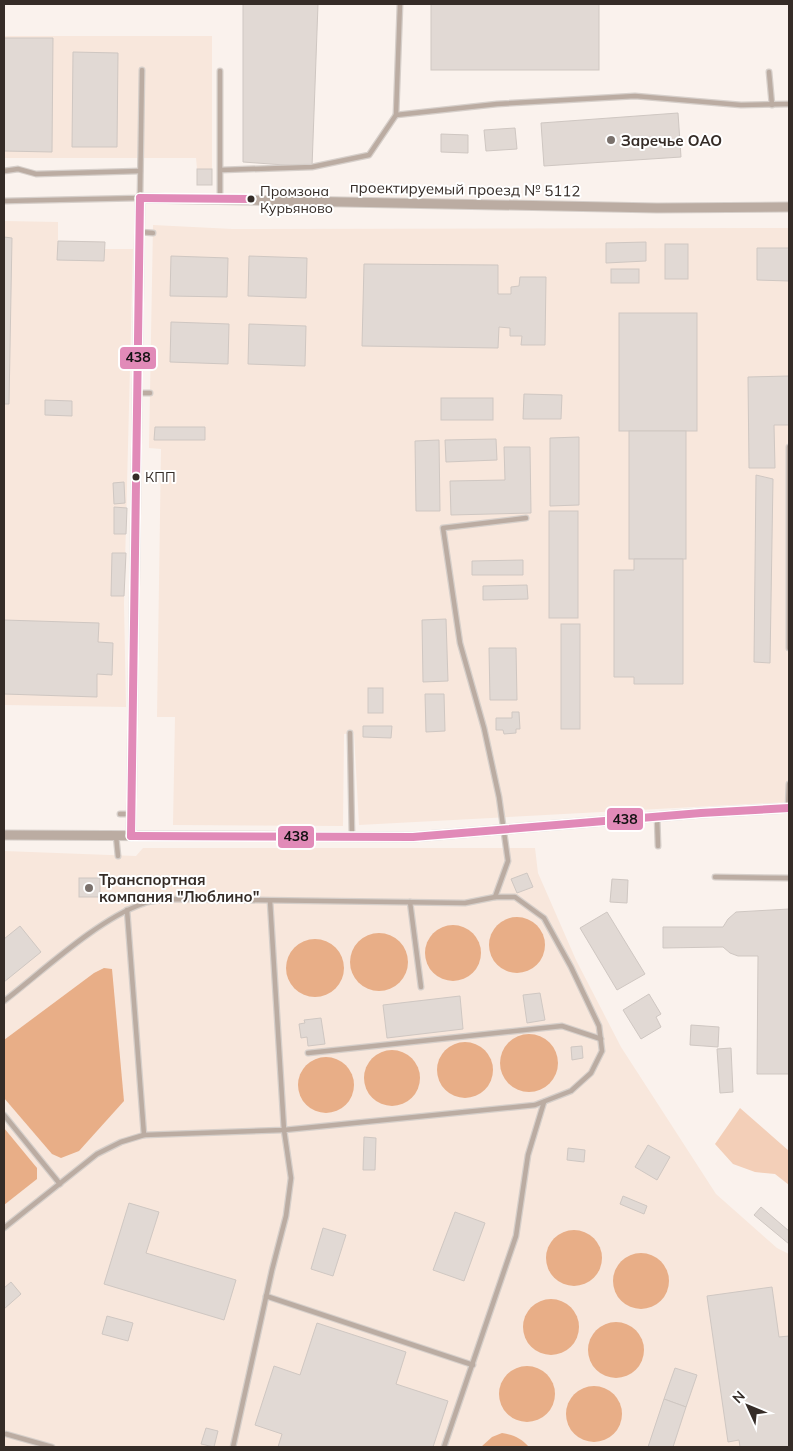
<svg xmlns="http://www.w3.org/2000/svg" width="793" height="1451" font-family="Mulish,sans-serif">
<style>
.built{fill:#f8e7dc}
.green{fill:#f3cfb8}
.water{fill:#e8ae87}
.building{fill:#e1d9d4;stroke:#cfc7c2}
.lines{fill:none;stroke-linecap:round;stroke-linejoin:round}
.service-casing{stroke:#d6cfca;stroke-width:7}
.minor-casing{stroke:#d6cfca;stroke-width:11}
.service{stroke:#bbaca2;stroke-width:4.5}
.minor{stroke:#bbaca2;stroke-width:9}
.bus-1-casing{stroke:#fff;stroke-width:11}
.bus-1{stroke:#e18ab8;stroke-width:8}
.poi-dot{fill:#7a716c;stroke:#fff;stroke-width:2}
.bus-dot{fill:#352c27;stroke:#fff;stroke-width:2}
.labels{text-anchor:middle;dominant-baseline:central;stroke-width:4;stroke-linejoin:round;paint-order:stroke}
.bus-label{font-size:14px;fill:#352c27;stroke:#fff;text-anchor:start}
.poi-label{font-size:15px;font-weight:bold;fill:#352c27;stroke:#fff;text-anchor:start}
.street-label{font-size:15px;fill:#352c27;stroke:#fff}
.line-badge{stroke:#fff;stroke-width:2}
.pale-badge-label{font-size:14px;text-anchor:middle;font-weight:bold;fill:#111}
</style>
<rect width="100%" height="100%" fill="#faf2ed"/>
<g class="built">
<polygon points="4,36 212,36 212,169 197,169 196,158 4,158"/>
<polygon points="4,221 58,222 58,241 105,242 105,249 133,249 124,604 126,707 4,705"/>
<polygon points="153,225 233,229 789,228 789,802 359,825 354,733 344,734 343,826 173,825 175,717 157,717 161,449 149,448"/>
<polygon points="143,848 535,848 538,873 576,960 621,1047 716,1194 777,1248 789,1254 789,1447 4,1447 4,851 136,856"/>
</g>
<polygon class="green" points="740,1108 789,1151 789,1185 775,1174 755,1172 733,1164 715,1144"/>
<g class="water">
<circle cx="517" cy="945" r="28"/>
<circle cx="453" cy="953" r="28"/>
<circle cx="379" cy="962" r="29"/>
<circle cx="315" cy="968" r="29"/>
<polygon points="104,968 112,969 124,1101 79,1151 61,1158 52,1154 4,1098 4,1040 94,973"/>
<circle cx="529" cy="1063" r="29"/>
<circle cx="465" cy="1070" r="28"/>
<circle cx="392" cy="1078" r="28"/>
<circle cx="326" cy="1085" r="28"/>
<polygon points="4,1128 37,1168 37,1179 4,1205"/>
<circle cx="574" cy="1258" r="28"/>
<circle cx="641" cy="1281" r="28"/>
<circle cx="551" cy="1327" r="28"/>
<circle cx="616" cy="1350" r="28"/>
<circle cx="527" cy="1394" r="28"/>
<circle cx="594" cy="1414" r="28"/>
<path d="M502 1433C514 1435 521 1438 529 1447H481L492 1437Z"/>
</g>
<g class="building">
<polygon points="243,4 318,4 312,167 243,162"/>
<rect x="431" y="4" width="168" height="66"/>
<polygon points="4,38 53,38 52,152 4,151"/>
<polygon points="73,52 118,53 117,147 72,147"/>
<polygon points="678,113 681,157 544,166 541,123"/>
<polygon points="515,128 517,149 486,151 484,130"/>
<polygon points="441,134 468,135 468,153 441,152"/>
<rect x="197" y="169" width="15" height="16"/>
<polygon points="4,237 12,238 9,404 4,404"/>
<polygon points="58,241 105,242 104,261 57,260"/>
<polygon points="646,242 646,261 606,263 606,243"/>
<rect x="665" y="244" width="23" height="35"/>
<polygon points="757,248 789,248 789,281 757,280"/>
<polygon points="171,256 228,258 227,297 170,296"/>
<polygon points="249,256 307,258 306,298 248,296"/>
<polygon points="364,264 498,265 498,294 511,294 511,287 519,286 520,277 546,277 545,345 521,345 522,336 510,336 510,328 499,327 498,348 362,346"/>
<rect x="611" y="269" width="28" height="14"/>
<rect x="619" y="313" width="78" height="118"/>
<polygon points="171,322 229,324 228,364 170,362"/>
<polygon points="249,324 306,326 305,366 248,364"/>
<polygon points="789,376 789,425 774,425 775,468 749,468 748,377"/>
<polygon points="524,394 562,395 561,419 523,419"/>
<rect x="441" y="398" width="52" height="22"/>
<polygon points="45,400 72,401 72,416 45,415"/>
<polygon points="155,427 205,427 205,440 154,440"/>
<rect x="629" y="431" width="57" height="128"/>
<polygon points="579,437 579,505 550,506 550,438"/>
<polygon points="496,439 497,460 446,462 445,440"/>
<polygon points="439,440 440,511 416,511 415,441"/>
<polygon points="504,447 530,447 531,513 451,515 450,481 505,480"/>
<polygon points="756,475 773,479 770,663 754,662"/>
<polygon points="124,482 125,503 114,504 113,483"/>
<polygon points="114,507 127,508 126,534 114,534"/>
<rect x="549" y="511" width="29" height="107"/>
<polygon points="112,553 126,553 124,596 111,596"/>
<polygon points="634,559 683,559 683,684 634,684 634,677 614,677 614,570 634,570"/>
<polygon points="523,560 523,575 472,575 472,561"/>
<polygon points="527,585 528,599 483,600 483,586"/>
<polygon points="446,619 448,681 423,682 422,620"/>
<polygon points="4,620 99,623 98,642 113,643 112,675 97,674 97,697 4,694"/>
<rect x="561" y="624" width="19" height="105"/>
<polygon points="489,648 516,648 517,700 490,700"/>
<rect x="368" y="688" width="15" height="25"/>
<polygon points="425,694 444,694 445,731 426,732"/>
<polygon points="512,712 519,712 520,729 516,729 516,733 504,734 503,730 496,730 496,718 512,718"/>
<polygon points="363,726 392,726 391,738 363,737"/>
<polygon points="527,873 533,887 517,893 511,879"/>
<rect x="79" y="878" width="21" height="19"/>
<polygon points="612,879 628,880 627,903 610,902"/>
<polygon points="789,909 789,1074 757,1074 758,956 738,956 730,953 723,947 663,948 663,927 723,927 728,919 736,912"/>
<polygon points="607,912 645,974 617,990 580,928"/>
<polygon points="20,926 41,952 4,982 4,939"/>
<polygon points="540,993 545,1020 527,1023 523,995"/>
<polygon points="649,994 661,1014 656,1017 661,1027 641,1039 623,1010"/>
<polygon points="460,996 463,1029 387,1038 383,1005"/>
<polygon points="321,1018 325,1044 308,1046 307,1037 301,1038 299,1024 305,1023 304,1020"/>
<polygon points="691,1025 719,1027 718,1047 690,1045"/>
<polygon points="582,1046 583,1058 572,1060 571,1047"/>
<polygon points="731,1048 733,1092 720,1093 717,1049"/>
<polygon points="364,1137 376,1138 375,1170 363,1170"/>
<polygon points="648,1145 670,1157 657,1180 635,1167"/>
<polygon points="568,1148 585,1150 584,1162 567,1160"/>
<polygon points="623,1196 647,1206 644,1214 620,1204"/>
<polygon points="129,1203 159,1212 146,1253 236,1280 224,1320 104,1284"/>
<polygon points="761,1207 789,1231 789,1244 754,1215"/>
<polygon points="455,1212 485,1223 464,1281 433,1270"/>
<polygon points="323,1228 346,1235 333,1276 311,1269"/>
<polygon points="11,1282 21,1294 4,1309 4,1288"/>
<polygon points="772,1287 779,1337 789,1336 789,1447 740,1447 739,1440 728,1442 707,1296"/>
<polygon points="107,1316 133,1323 128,1341 102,1334"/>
<polygon points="317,1323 406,1352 396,1384 448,1401 433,1447 278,1447 282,1434 255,1425 274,1366 300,1375"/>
<polygon points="675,1368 697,1375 686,1407 664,1399"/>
<polygon points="664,1399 686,1407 673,1447 648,1447"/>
<polygon points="206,1428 218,1431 214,1447 201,1444"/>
</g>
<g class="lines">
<g class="service-casing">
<g id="service">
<polyline points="220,71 220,199"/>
<polyline points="769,72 772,105"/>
<polyline points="396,115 497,104 635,96 741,105 789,104"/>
<polyline points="221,170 312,167 369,155 396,115 400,4"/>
<polyline points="4,171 18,169 36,174 140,171"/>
<polyline points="4,201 140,198 142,70"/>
<polyline points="140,232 153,233"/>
<polyline points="137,393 150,393"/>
<polyline points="789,447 789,648"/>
<polyline points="350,733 352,837"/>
<polyline points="788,808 789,784"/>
<polyline points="120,814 131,814"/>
<polyline points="657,816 658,846"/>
<polyline points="116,836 118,856"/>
<polyline points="715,877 789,878"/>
<polyline points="495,897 508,861 499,797 484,728 460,643 443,528 526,518"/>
<polyline points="410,902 421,987"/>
<polyline points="127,910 144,1135"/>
<path d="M4 1001C43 971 97 920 142 904 151 900 163 900 172 899L465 903 495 897H515L544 918 571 967 599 1026 602 1051 591 1073 571 1091 535 1105 284 1130 144 1135 121 1142 97 1154 4 1228"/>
<polyline points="308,1053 562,1026 601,1039"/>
<polyline points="4,1115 60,1184"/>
<polyline points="266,1296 473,1365"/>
<polyline points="6,1434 52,1447"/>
<polyline points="233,1447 272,1270 286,1216 291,1178 284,1130 270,901"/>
<polyline points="444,1447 516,1236 528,1155 544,1102"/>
</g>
</g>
<g class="minor-casing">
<g id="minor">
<polyline points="4,835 413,837 701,813 789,808"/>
<polyline points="131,836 140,198 657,208 789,207"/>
</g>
</g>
<use href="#service" class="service"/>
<use href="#minor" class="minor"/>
<g class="bus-1-casing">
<g id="bus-1">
<polyline points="140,198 251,199"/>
<polyline points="131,836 413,837 701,813 789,808"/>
<polyline points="131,836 140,198"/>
</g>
</g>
<use href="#bus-1" class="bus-1"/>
</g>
<g class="poi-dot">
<circle cx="611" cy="140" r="5"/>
<circle cx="89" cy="888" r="5"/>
</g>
<g class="bus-dot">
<circle cx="251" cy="199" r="4.5"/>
<circle cx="136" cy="477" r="4.5"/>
</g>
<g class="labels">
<g class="bus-label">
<text x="260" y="191">Промзона<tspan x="260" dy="17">Курьяново</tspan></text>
<text x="145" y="477">КПП</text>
</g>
<g class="poi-label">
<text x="621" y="140">Заречье ОАО</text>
<text x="99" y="879">Транспортная<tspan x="99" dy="17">компания "Люблино"</tspan></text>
</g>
<g class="street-label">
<text transform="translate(465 189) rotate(1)">проектируемый проезд № 5112</text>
</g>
</g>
<g class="line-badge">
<rect x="119" y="346" width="38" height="24" rx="5" fill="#e18ab8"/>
<rect x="606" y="807" width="38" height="24" rx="5" fill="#e18ab8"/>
<rect x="277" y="825" width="38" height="24" rx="5" fill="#e18ab8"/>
</g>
<g class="pale-badge-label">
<text x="138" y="362">438</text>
<text x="625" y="824">438</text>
<text x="296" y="841">438</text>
</g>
<rect width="793" height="1451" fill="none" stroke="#352c27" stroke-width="10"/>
<g transform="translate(748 1406) rotate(314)" stroke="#ffffff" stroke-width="4" paint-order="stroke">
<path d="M0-4L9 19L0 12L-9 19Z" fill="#352c27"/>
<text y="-8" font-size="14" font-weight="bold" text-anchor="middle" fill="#352c27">N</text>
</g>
</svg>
